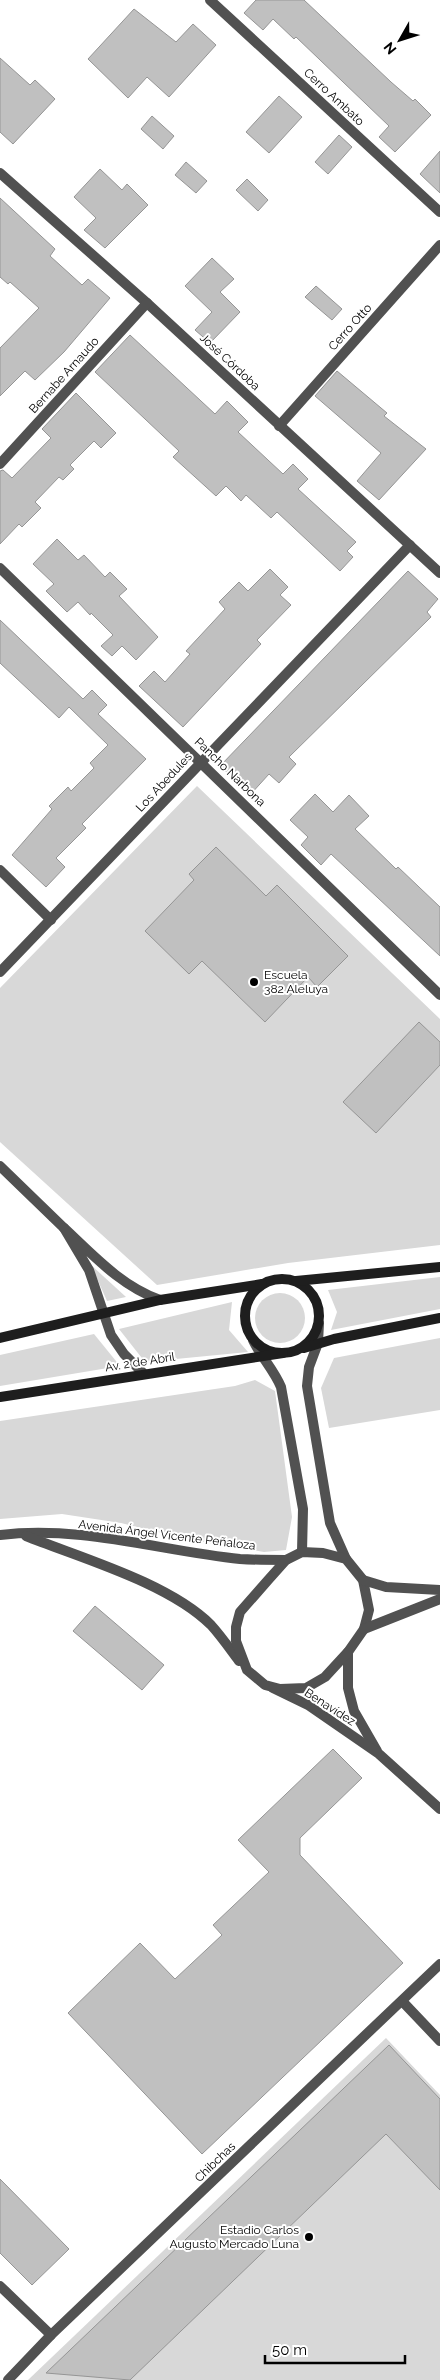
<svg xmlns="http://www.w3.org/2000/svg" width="440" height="2380" font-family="Raleway,sans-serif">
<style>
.green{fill:#d8d8d8}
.building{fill:#c0c0c0;stroke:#959595}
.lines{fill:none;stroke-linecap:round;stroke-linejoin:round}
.minor{stroke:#515151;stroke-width:10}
.tertiary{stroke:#515151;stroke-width:10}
.secondary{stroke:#1e1e1e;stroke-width:10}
.poi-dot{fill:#000;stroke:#fff;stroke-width:2}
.labels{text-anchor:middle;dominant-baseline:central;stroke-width:4;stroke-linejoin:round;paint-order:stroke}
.street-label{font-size:12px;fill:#000;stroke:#fff}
.poi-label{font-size:12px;fill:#000;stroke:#fff;text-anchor:start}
</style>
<rect width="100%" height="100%" fill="#fff"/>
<g class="green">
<polygon points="197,786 440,1019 440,1245 288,1263 157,1285 0,1142 0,988"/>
<polygon points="91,1265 126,1297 107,1301"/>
<polygon points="440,1277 440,1309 331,1330 337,1312 328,1290"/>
<circle cx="280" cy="1318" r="25"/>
<polygon points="232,1302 229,1330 248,1352 145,1362 119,1329"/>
<polygon points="94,1334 120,1366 0,1386 0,1355"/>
<polygon points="440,1338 440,1410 329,1428 321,1388 334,1358"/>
<polygon points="255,1380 275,1391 292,1517 286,1550 264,1552 191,1540 121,1523 62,1514 0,1519 0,1421 235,1386"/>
<polygon points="386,2038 440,2095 440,2380 28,2380"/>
</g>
<g class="building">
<polygon points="256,0 304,0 391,82 413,101 415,99 431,115 395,152 379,137 389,126 296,37 294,39 273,19 263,30 244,13"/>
<polygon points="134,9 176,42 193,24 216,45 169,97 147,77 128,98 88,59"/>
<polygon points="0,58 30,85 35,80 55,99 13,144 0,132"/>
<polygon points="279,96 302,117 269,153 246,132"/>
<polygon points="152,116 174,136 163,149 141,129"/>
<polygon points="339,135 352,147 328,174 315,162"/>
<polygon points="440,151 440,193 420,174"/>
<polygon points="186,162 207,181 196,193 175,175"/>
<polygon points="100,169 122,190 127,184 148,205 105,248 84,230 96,218 74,197"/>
<polygon points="247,179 268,200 258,211 236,190"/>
<polygon points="0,198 55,249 50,256 82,285 88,279 110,298 64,352 35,380 25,371 0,396 0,348 39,308 10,282 8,284 0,277"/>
<polygon points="212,258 234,279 220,292 240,312 210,343 195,330 212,312 185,286"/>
<polygon points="316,286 342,309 332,320 305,297"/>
<polygon points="130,335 215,414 227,401 248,422 238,432 283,474 293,464 308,479 298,489 356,542 347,551 353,557 340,571 277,512 271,518 246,495 241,501 226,486 216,496 173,457 179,451 95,372"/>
<polygon points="337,371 387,413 384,416 426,449 379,500 357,481 381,453 315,396"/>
<polygon points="76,393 116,433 101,448 94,441 70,465 74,469 63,480 59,477 35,502 41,508 22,527 19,524 0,544 0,471 3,470 12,478 51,438 42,429"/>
<polygon points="57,539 78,560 84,555 105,577 110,572 127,589 119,596 158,637 136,660 122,646 112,656 101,646 113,635 91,613 90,615 78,602 67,612 46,591 54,584 33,564"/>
<polygon points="270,569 288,587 280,595 291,605 257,640 261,644 183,727 139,686 154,671 165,682 190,654 186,651 225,609 219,602 239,582 248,591"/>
<polygon points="408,571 438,599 427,612 431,617 289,757 296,764 279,783 269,774 250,795 220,766"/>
<polygon points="0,620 83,699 92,690 107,705 98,714 146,759 82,824 86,828 56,858 65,867 46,887 12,855 52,809 49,806 68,787 71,791 94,768 90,763 108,745 69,707 59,718 0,663"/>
<polygon points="315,794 333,812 349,795 369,816 355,829 396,869 398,867 440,907 440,956 331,854 321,865 301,845 308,837 290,820"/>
<polygon points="216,847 266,896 277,885 348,956 317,987 308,977 265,1022 202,961 189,974 145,931 194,880 189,874"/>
<polygon points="419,1022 440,1042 440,1065 376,1133 343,1102"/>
<polygon points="95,1606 164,1665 142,1690 73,1631"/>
<polygon points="333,1749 362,1778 300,1838 300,1855 403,1963 202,2154 68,2013 140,1943 175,1979 222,1935 213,1925 269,1872 238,1840"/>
<polygon points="389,2045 440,2099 440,2190 386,2134 130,2380 46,2373"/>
<polygon points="0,2179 69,2249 32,2285 0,2253"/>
</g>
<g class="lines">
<g class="minor">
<polyline points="210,0 440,212"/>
<polyline points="0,173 147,303 440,573"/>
<polyline points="279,426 440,245"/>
<polyline points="0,464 147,303"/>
<polyline points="0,568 440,995"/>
<polyline points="0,870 51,920"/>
<polyline points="0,972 410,545"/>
<polyline points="0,1166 64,1228"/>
<path d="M144 1374 124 1354 111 1335 89 1270 64 1228C94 1256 121 1286 160 1300"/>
<polyline points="348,1652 348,1688 354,1711 377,1751"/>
<polyline points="273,1688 308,1705 379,1754 440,1809"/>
<polyline points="402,2001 440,2041"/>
<polyline points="0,2286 51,2335"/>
<polyline points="8,2380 51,2335 440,1964"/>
</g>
<g class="tertiary">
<polyline points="319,1323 318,1343 309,1367 307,1386 330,1523 346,1559"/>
<path d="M253 1340C261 1357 274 1370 281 1387L303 1509 302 1552"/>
<path d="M0 1535C81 1525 161 1551 240 1559 256 1560 271 1560 286 1560"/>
<path d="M26 1536C81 1558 169 1583 211 1625 221 1636 230 1649 239 1661"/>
<polygon points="302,1552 323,1553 346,1559 363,1580 369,1610 364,1629 348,1652 325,1677 306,1688 280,1689 265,1685 247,1670 236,1641 236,1627 240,1612 269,1579 286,1560"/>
<polyline points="363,1580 386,1587 440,1590"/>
<polyline points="364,1629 440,1599"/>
</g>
<g class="secondary">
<circle cx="282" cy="1316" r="37"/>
<polyline points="296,1281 440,1267"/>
<polyline points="0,1338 160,1300 262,1284"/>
<polyline points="304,1348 334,1339 440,1318"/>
<polyline points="0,1397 283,1353"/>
</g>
</g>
<g class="poi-dot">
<circle cx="254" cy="982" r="5"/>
<circle cx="309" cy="2237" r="5"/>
</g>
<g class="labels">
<g class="street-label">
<text transform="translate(334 97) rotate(43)">Cerro Ambato</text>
<text transform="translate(350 327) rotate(-48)">Cerro Otto</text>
<text transform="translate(230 362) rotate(43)">José Córdoba</text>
<text transform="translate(64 375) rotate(-48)">Bernabe Arnaudo</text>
<text transform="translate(230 772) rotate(44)">Pancho Narbona</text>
<text transform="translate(164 782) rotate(-47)">Los Abedules</text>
<text transform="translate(140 1362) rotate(-9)">Av. 2 de Abril</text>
<text transform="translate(167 1535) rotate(7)">Avenida Ángel Vicente Peñaloza</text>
<text transform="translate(330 1707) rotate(33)">Benavídez</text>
<text transform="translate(215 2162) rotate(-44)">Chibchas</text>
</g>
<g class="poi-label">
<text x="264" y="975">Escuela<tspan x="264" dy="14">382 Aleluya</tspan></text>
<text x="299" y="2230" text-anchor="end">Estadio Carlos<tspan x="299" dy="14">Augusto Mercado Luna</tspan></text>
</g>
</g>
<g transform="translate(400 40) rotate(231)" stroke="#ffffff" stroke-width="4" paint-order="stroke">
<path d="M0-4L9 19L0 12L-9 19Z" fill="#000000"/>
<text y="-8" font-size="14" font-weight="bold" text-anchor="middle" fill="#000000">N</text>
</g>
<path d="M265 2355v8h140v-8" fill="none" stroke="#000000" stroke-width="2.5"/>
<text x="272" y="2355" font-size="15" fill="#000000" stroke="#ffffff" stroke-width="4" paint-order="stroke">50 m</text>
</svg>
